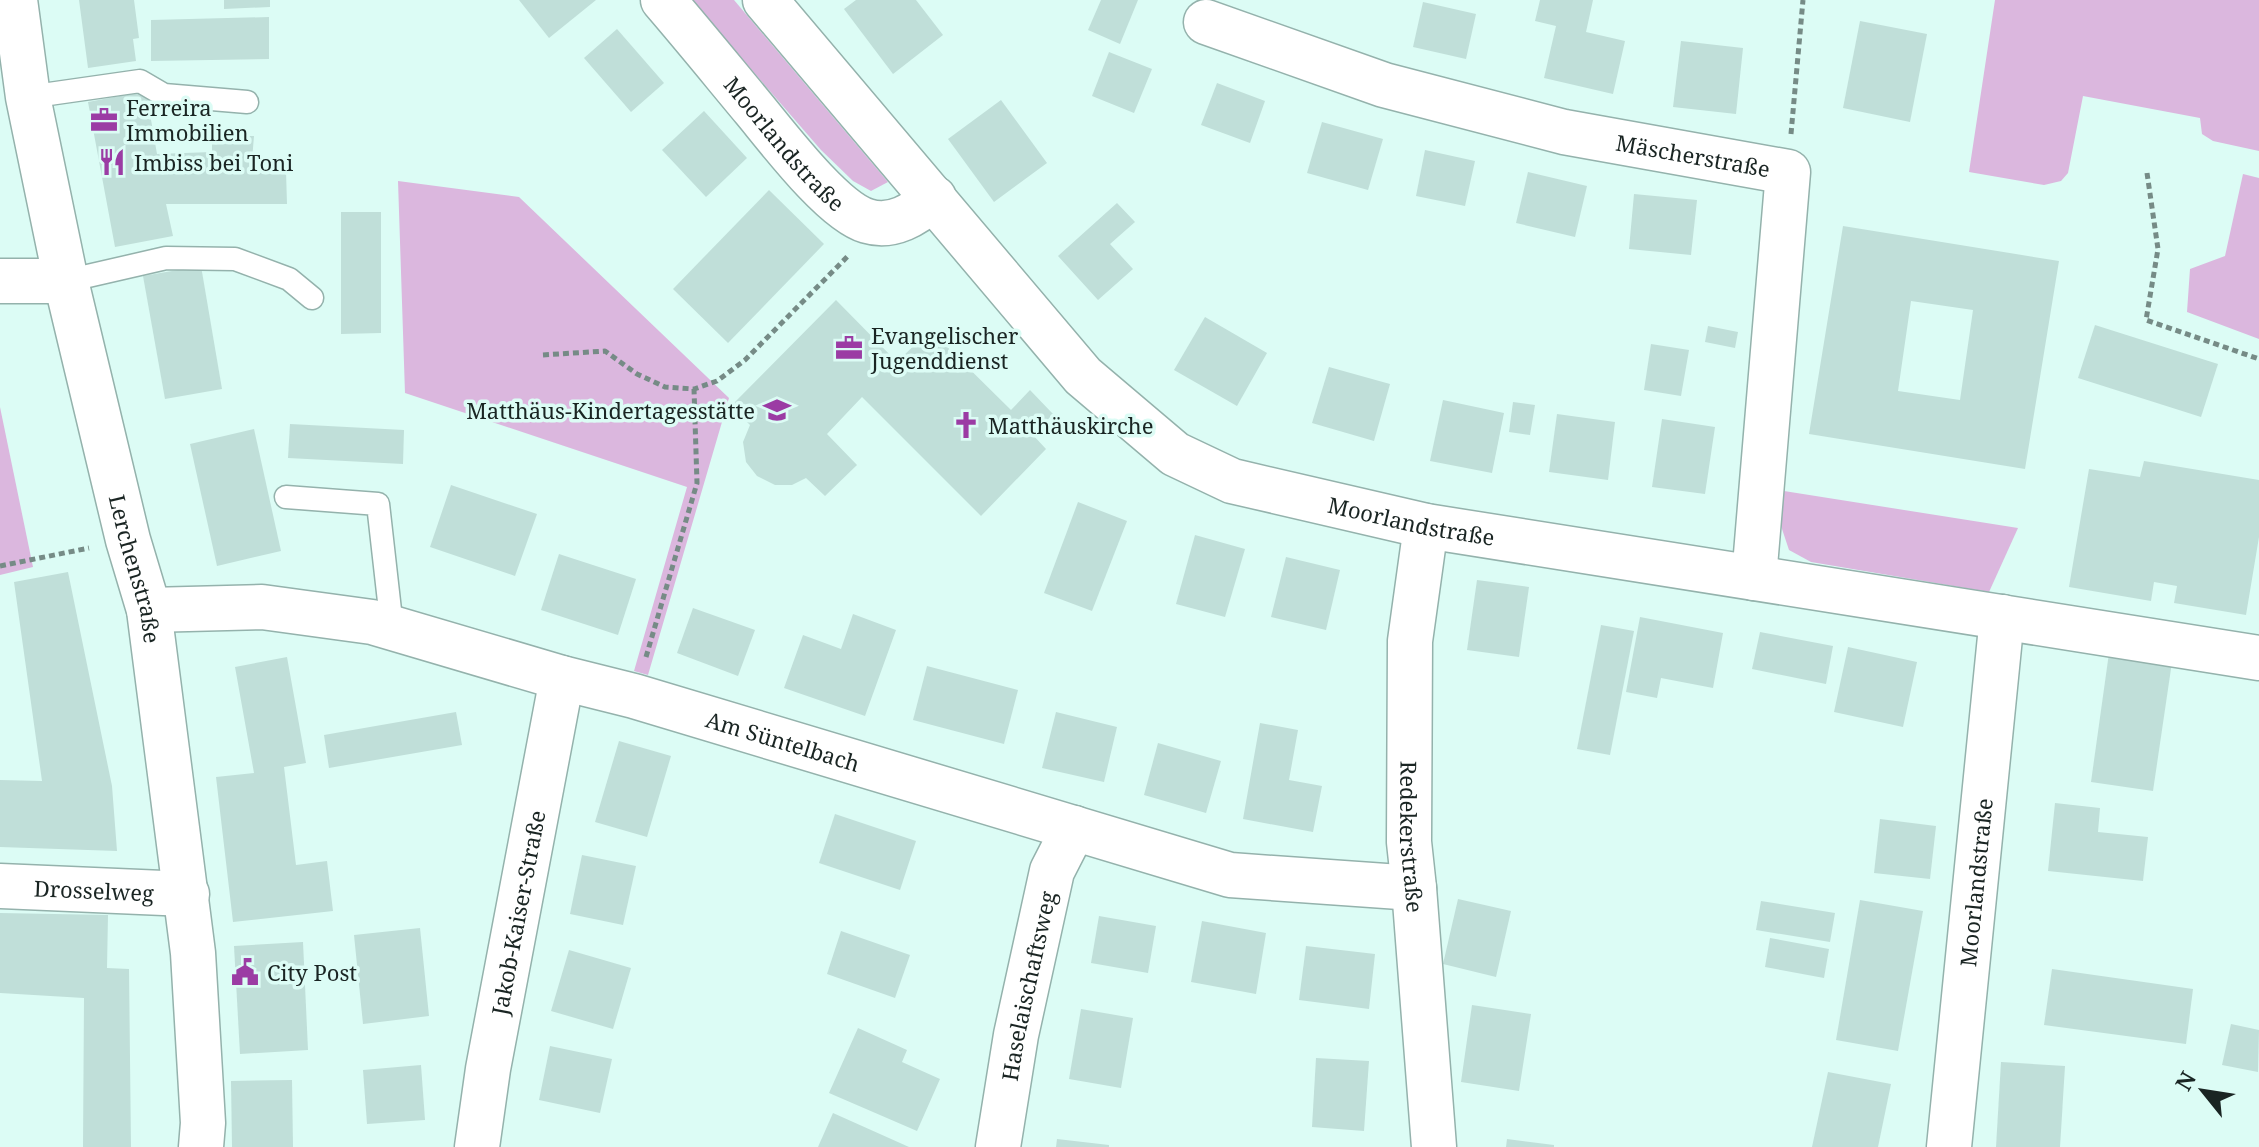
<svg xmlns="http://www.w3.org/2000/svg" width="2259" height="1147" font-family="'Noto Serif',serif">
<style>
.green{fill:#dbb7de}
.building{fill:#c0dfd9;fill-rule:evenodd}
.lines{fill:none;stroke-linecap:round;stroke-linejoin:round}
.lane-casing{stroke:#94b2ac;stroke-width:25}
.street-casing{stroke:#94b2ac;stroke-width:47}
.secondary-casing{stroke:#94b2ac;stroke-width:47}
.path{stroke:#768b86;stroke-width:5;stroke-dasharray:6 4;stroke-linecap:butt}
.lane{stroke:#fff;stroke-width:22}
.street{stroke:#fff;stroke-width:44}
.secondary{stroke:#fff;stroke-width:44}
.labels{text-anchor:middle;dominant-baseline:central;stroke-width:7;stroke-linejoin:round;paint-order:stroke}
.poi-label{font-size:22px;fill:#1a2523;stroke:#dcfcf5;text-anchor:start}
.street-label{font-size:22px;fill:#1a2523;stroke:#dcfcf5}
</style>
<rect width="100%" height="100%" fill="#dcfcf5"/>
<g class="green">
<polygon points="691,0 734,0 888,182 871,191 853,181 821,150"/>
<polygon points="1995,0 2259,0 2259,151 2213,141 2202,134 2200,118 2083,96 2068,173 2061,181 2044,185 1969,172"/>
<polygon points="2243,174 2259,178 2259,339 2187,312 2190,269 2225,256"/>
<polygon points="398,181 519,197 729,398 648,675 634,671 687,487 405,393"/>
<polygon points="0,407 33,567 0,575"/>
<polygon points="1784,491 2018,528 1989,592 1811,562 1789,550 1781,526"/>
</g>
<g class="building">
<polygon points="79,0 134,0 139,38 133,39 136,61 88,68"/>
<polygon points="224,0 270,0 270,7 224,9"/>
<polygon points="519,0 596,0 549,38"/>
<polygon points="856,0 916,0 943,35 893,74 844,9"/>
<polygon points="1101,0 1138,0 1120,44 1088,30"/>
<polygon points="1540,0 1593,0 1586,32 1625,41 1613,94 1544,78 1556,26 1535,21"/>
<polygon points="1423,2 1476,14 1466,59 1413,47"/>
<polygon points="269,17 269,59 151,61 151,20"/>
<polygon points="1860,21 1927,34 1910,122 1843,108"/>
<polygon points="617,29 664,83 631,112 584,58"/>
<polygon points="1681,41 1743,48 1736,114 1673,107"/>
<polygon points="1109,52 1152,69 1134,113 1092,96"/>
<polygon points="1217,83 1265,101 1250,143 1201,125"/>
<polygon points="146,91 157,154 212,152 212,136 254,136 251,172 286,171 287,204 166,204 173,236 115,247 88,102"/>
<polygon points="1001,100 1047,163 994,202 948,139"/>
<polygon points="704,111 747,158 706,197 662,150"/>
<polygon points="1322,122 1383,139 1368,190 1307,173"/>
<polygon points="1425,150 1475,161 1465,206 1416,196"/>
<polygon points="1528,172 1587,186 1575,237 1516,223"/>
<polygon points="769,190 824,244 728,343 673,289"/>
<polygon points="1634,194 1697,200 1691,255 1629,249"/>
<polygon points="1117,203 1135,222 1110,244 1133,269 1098,300 1058,256"/>
<polygon points="341,212 381,212 381,333 341,334"/>
<path d="M1843 226 2059 261 2025 469 1809 434ZM1911 301 1973 310 1960 400 1898 391Z"/>
<polygon points="201,266 222,389 165,399 143,276"/>
<polygon points="836,300 897,362 930,330 1011,410 1030,390 1053,414 1033,435 1046,449 981,516 862,397 827,434 857,465 825,496 806,478 792,485 775,485 757,476 746,462 743,442 750,425 731,406"/>
<polygon points="1205,317 1267,353 1237,406 1174,370"/>
<polygon points="2095,325 2218,364 2201,417 2078,378"/>
<polygon points="1708,326 1738,332 1735,348 1705,342"/>
<polygon points="1651,344 1689,350 1681,396 1644,390"/>
<polygon points="1329,367 1390,384 1374,441 1312,423"/>
<polygon points="1443,400 1504,413 1492,473 1430,461"/>
<polygon points="1513,402 1535,405 1530,435 1509,432"/>
<polygon points="1557,414 1615,422 1608,480 1549,472"/>
<polygon points="1662,419 1715,427 1705,494 1652,487"/>
<polygon points="290,424 404,430 403,464 288,458"/>
<polygon points="254,429 281,551 217,566 190,444"/>
<polygon points="2144,461 2259,480 2259,537 2246,615 2174,603 2177,586 2154,582 2151,601 2069,587 2089,469 2140,477"/>
<polygon points="451,485 537,514 515,576 430,547"/>
<polygon points="1078,502 1127,521 1092,611 1044,593"/>
<polygon points="1195,535 1245,549 1225,617 1176,604"/>
<polygon points="559,554 636,579 618,635 541,610"/>
<polygon points="1286,557 1340,570 1326,630 1271,617"/>
<polygon points="68,572 112,786 117,851 0,847 0,780 42,781 14,582"/>
<polygon points="1477,580 1529,587 1519,657 1467,650"/>
<polygon points="693,608 755,630 738,676 677,653"/>
<polygon points="853,614 896,630 865,716 784,688 803,635 841,649"/>
<polygon points="1640,617 1723,633 1713,688 1661,678 1657,698 1626,692"/>
<polygon points="1601,625 1634,631 1610,755 1577,749"/>
<polygon points="1760,632 1833,646 1826,684 1752,669"/>
<polygon points="1848,647 1917,662 1903,727 1834,712"/>
<polygon points="2109,653 2172,662 2153,791 2091,782"/>
<polygon points="287,657 306,763 284,767 296,865 327,861 333,911 233,922 216,777 254,773 235,667"/>
<polygon points="927,666 1018,690 1004,744 913,720"/>
<polygon points="456,712 462,745 329,768 324,735"/>
<polygon points="1056,712 1117,727 1104,782 1042,768"/>
<polygon points="1260,723 1298,730 1289,780 1322,786 1313,832 1243,819"/>
<polygon points="619,741 671,756 647,837 595,822"/>
<polygon points="1158,743 1221,761 1206,813 1144,795"/>
<polygon points="2055,803 2100,808 2098,832 2148,837 2143,881 2048,871"/>
<polygon points="835,814 916,841 900,890 819,863"/>
<polygon points="1880,819 1936,826 1930,879 1874,873"/>
<polygon points="582,855 636,866 623,925 570,914"/>
<polygon points="1458,899 1511,911 1496,977 1443,964"/>
<polygon points="1860,900 1923,911 1898,1051 1836,1040"/>
<polygon points="1761,901 1835,913 1830,942 1756,930"/>
<polygon points="0,913 108,915 107,968 129,969 131,1147 83,1147 84,998 0,993"/>
<polygon points="1099,916 1156,926 1148,973 1091,963"/>
<polygon points="1202,921 1266,933 1256,994 1191,982"/>
<polygon points="420,928 429,1016 363,1024 354,935"/>
<polygon points="841,931 910,955 895,998 827,974"/>
<polygon points="1770,938 1829,949 1824,978 1765,967"/>
<polygon points="303,942 308,1050 240,1054 234,946"/>
<polygon points="1306,946 1375,954 1369,1009 1299,1000"/>
<polygon points="569,950 631,968 613,1029 551,1011"/>
<polygon points="2052,969 2193,989 2186,1044 2044,1025"/>
<polygon points="1472,1005 1531,1014 1519,1091 1461,1082"/>
<polygon points="1081,1009 1133,1018 1121,1088 1069,1079"/>
<polygon points="2231,1024 2259,1030 2258,1072 2222,1065"/>
<polygon points="858,1028 907,1050 902,1062 940,1079 917,1131 829,1093"/>
<polygon points="550,1046 612,1059 600,1113 539,1100"/>
<polygon points="1316,1058 1369,1061 1364,1131 1312,1127"/>
<polygon points="2001,1062 2065,1066 2060,1147 1996,1147"/>
<polygon points="421,1065 425,1120 367,1124 363,1070"/>
<polygon points="1828,1072 1891,1084 1878,1147 1812,1147"/>
<polygon points="292,1080 293,1147 232,1147 231,1081"/>
<polygon points="833,1113 909,1147 818,1147"/>
<polygon points="1057,1139 1109,1145 1109,1147 1056,1147"/>
<polygon points="1507,1139 1554,1145 1554,1147 1506,1147"/>
</g>
<g class="lines">
<g class="lane-casing">
<g id="lane">
<polyline points="28,97 140,81 164,95 247,102"/>
<polyline points="66,281 166,258 235,259 289,279 312,298"/>
<polyline points="286,497 378,504 392,628"/>
</g>
</g>
<g class="street-casing">
<g id="street">
<path id="s1" d="M663 0C694 36 724 73 754 109 778 138 833 211 867 221 893 229 915 214 934 198"/>
<path id="s2" d="M765 0 1083 376 1175 454 1232 481 1426 526 2259 658"/>
<path id="s3" d="M1206 22 1384 85 1564 132 1788 172 1754 578"/>
<polyline points="0,281 66,281"/>
<path id="s4" d="M1426 526 1410 641 1409 842 1414 888 1434 1147"/>
<path id="s5" d="M149 610 262 607 372 622 562 678 634 696 1230 875 1414 888"/>
<path id="s6" d="M0 886 187 894"/>
<path id="s7" d="M477 1147 488 1069 562 678"/>
<path id="s8" d="M998 1147 1016 1035 1052 871 1074 828"/>
<path id="s9" d="M1949 1147 2002 617"/>
</g>
</g>
<g class="secondary-casing">
<g id="secondary">
<path id="s10" d="M15 0 28 97 66 281 128 540 149 610 193 953 203 1123 201 1147"/>
</g>
</g>
<g class="path">
<polyline points="1791,134 1803,0"/>
<polyline points="2147,173 2158,249 2146,320 2259,359"/>
<polyline points="543,355 605,351 637,374 665,387 694,389 717,381 745,360 848,256"/>
<polyline points="0,566 89,548"/>
<polyline points="646,657 697,483 694,389"/>
</g>
<use href="#lane" class="lane"/>
<use href="#street" class="street"/>
<use href="#secondary" class="secondary"/>
</g>
<defs>
<g id="office-bare" transform="scale(2.16)"><path d="M-6-3h4V-5.5h4V-3h4V5H-6ZM-1-4.5V-3h2v-1.5ZM-6 0V1H6V0Z" fill="#9b3ca4" stroke="#dcfcf5" stroke-width="2.5" paint-order="stroke"/></g>
<g id="restaurant-bare" transform="scale(2.16)"><path d="M-5-6h1v4h1v-4h1v4h1v-4h1v5L-1.5 .5V6h-2V.5L-5-1ZM5-6V6H3V1.5H1.5Q1.5-4 5-6Z" fill="#9b3ca4" stroke="#dcfcf5" stroke-width="2.5" paint-order="stroke"/></g>
<g id="school-bare" transform="scale(2.16)"><path d="M0-5L7-2L0 1L-7-2ZM-4 1L0 2.5L4 1V4Q0 6-4 4Z" fill="#9b3ca4" stroke="#dcfcf5" stroke-width="2.5" paint-order="stroke"/></g>
<g id="church-bare" transform="scale(2.16)"><path d="M-1.2-6h2.4v3.5h3.3v2.4h-3.3V6h-2.4V-.1h-3.3v-2.4h3.3Z" fill="#9b3ca4" stroke="#dcfcf5" stroke-width="2.5" paint-order="stroke"/></g>
<g id="civic-bare" transform="scale(2.16)"><path d="M-.6-6.5H3V-4.5H.6V-3L4-1V1h2V6H-6V1h2V-1L-.6-3ZM-1.2 2.5V6h2.4V2.5Z" fill="#9b3ca4" stroke="#dcfcf5" stroke-width="2.5" paint-order="stroke"/></g>
</defs>
<g fill-rule="evenodd">
<use href="#office-bare" x="104" y="120"/>
<use href="#restaurant-bare" x="112" y="162"/>
<use href="#office-bare" x="849" y="348"/>
<use href="#school-bare" x="777" y="410"/>
<use href="#church-bare" x="966" y="425"/>
<use href="#civic-bare" x="245" y="972"/>
</g>
<g class="labels">
<g class="poi-label">
<text x="126" y="107">Ferreira<tspan x="126" dy="25">Immobilien</tspan></text>
<text x="134" y="162">Imbiss bei Toni</text>
<text x="871" y="335">Evangelischer<tspan x="871" dy="25">Jugenddienst</tspan></text>
<text x="755" y="410" text-anchor="end">Matthäus-Kindertagesstätte</text>
<text x="988" y="425">Matthäuskirche</text>
<text x="267" y="972">City Post</text>
</g>
<g class="street-label">
<text stroke="none"><textPath href="#s1" startOffset="188">Moorlandstraße</textPath></text>
<text stroke="none"><textPath href="#s3" startOffset="506">Mäscherstraße</textPath></text>
<text stroke="none"><textPath href="#s2" startOffset="860">Moorlandstraße</textPath></text>
<text stroke="none"><textPath href="#s10" startOffset="582">Lerchenstraße</textPath></text>
<text stroke="none"><textPath href="#s5" startOffset="652">Am Süntelbach</textPath></text>
<text stroke="none"><textPath href="#s4" startOffset="312">Redekerstraße</textPath></text>
<text stroke="none"><textPath href="#s9" startOffset="266">Moorlandstraße</textPath></text>
<text stroke="none"><textPath href="#s6" startOffset="94">Drosselweg</textPath></text>
<text stroke="none"><textPath href="#s7" startOffset="238">Jakob-Kaiser-Straße</textPath></text>
<text stroke="none"><textPath href="#s8" startOffset="164">Haselaischaftsweg</textPath></text>
</g>
</g>
<g transform="translate(2203 1091) rotate(300)" stroke="#dcfcf5" stroke-width="6" paint-order="stroke">
<path d="M0-6L14 30L0 20L-14 30Z" fill="#1a2523"/>
<text y="-12" font-size="22" font-weight="bold" text-anchor="middle" fill="#1a2523">N</text>
</g>
</svg>
